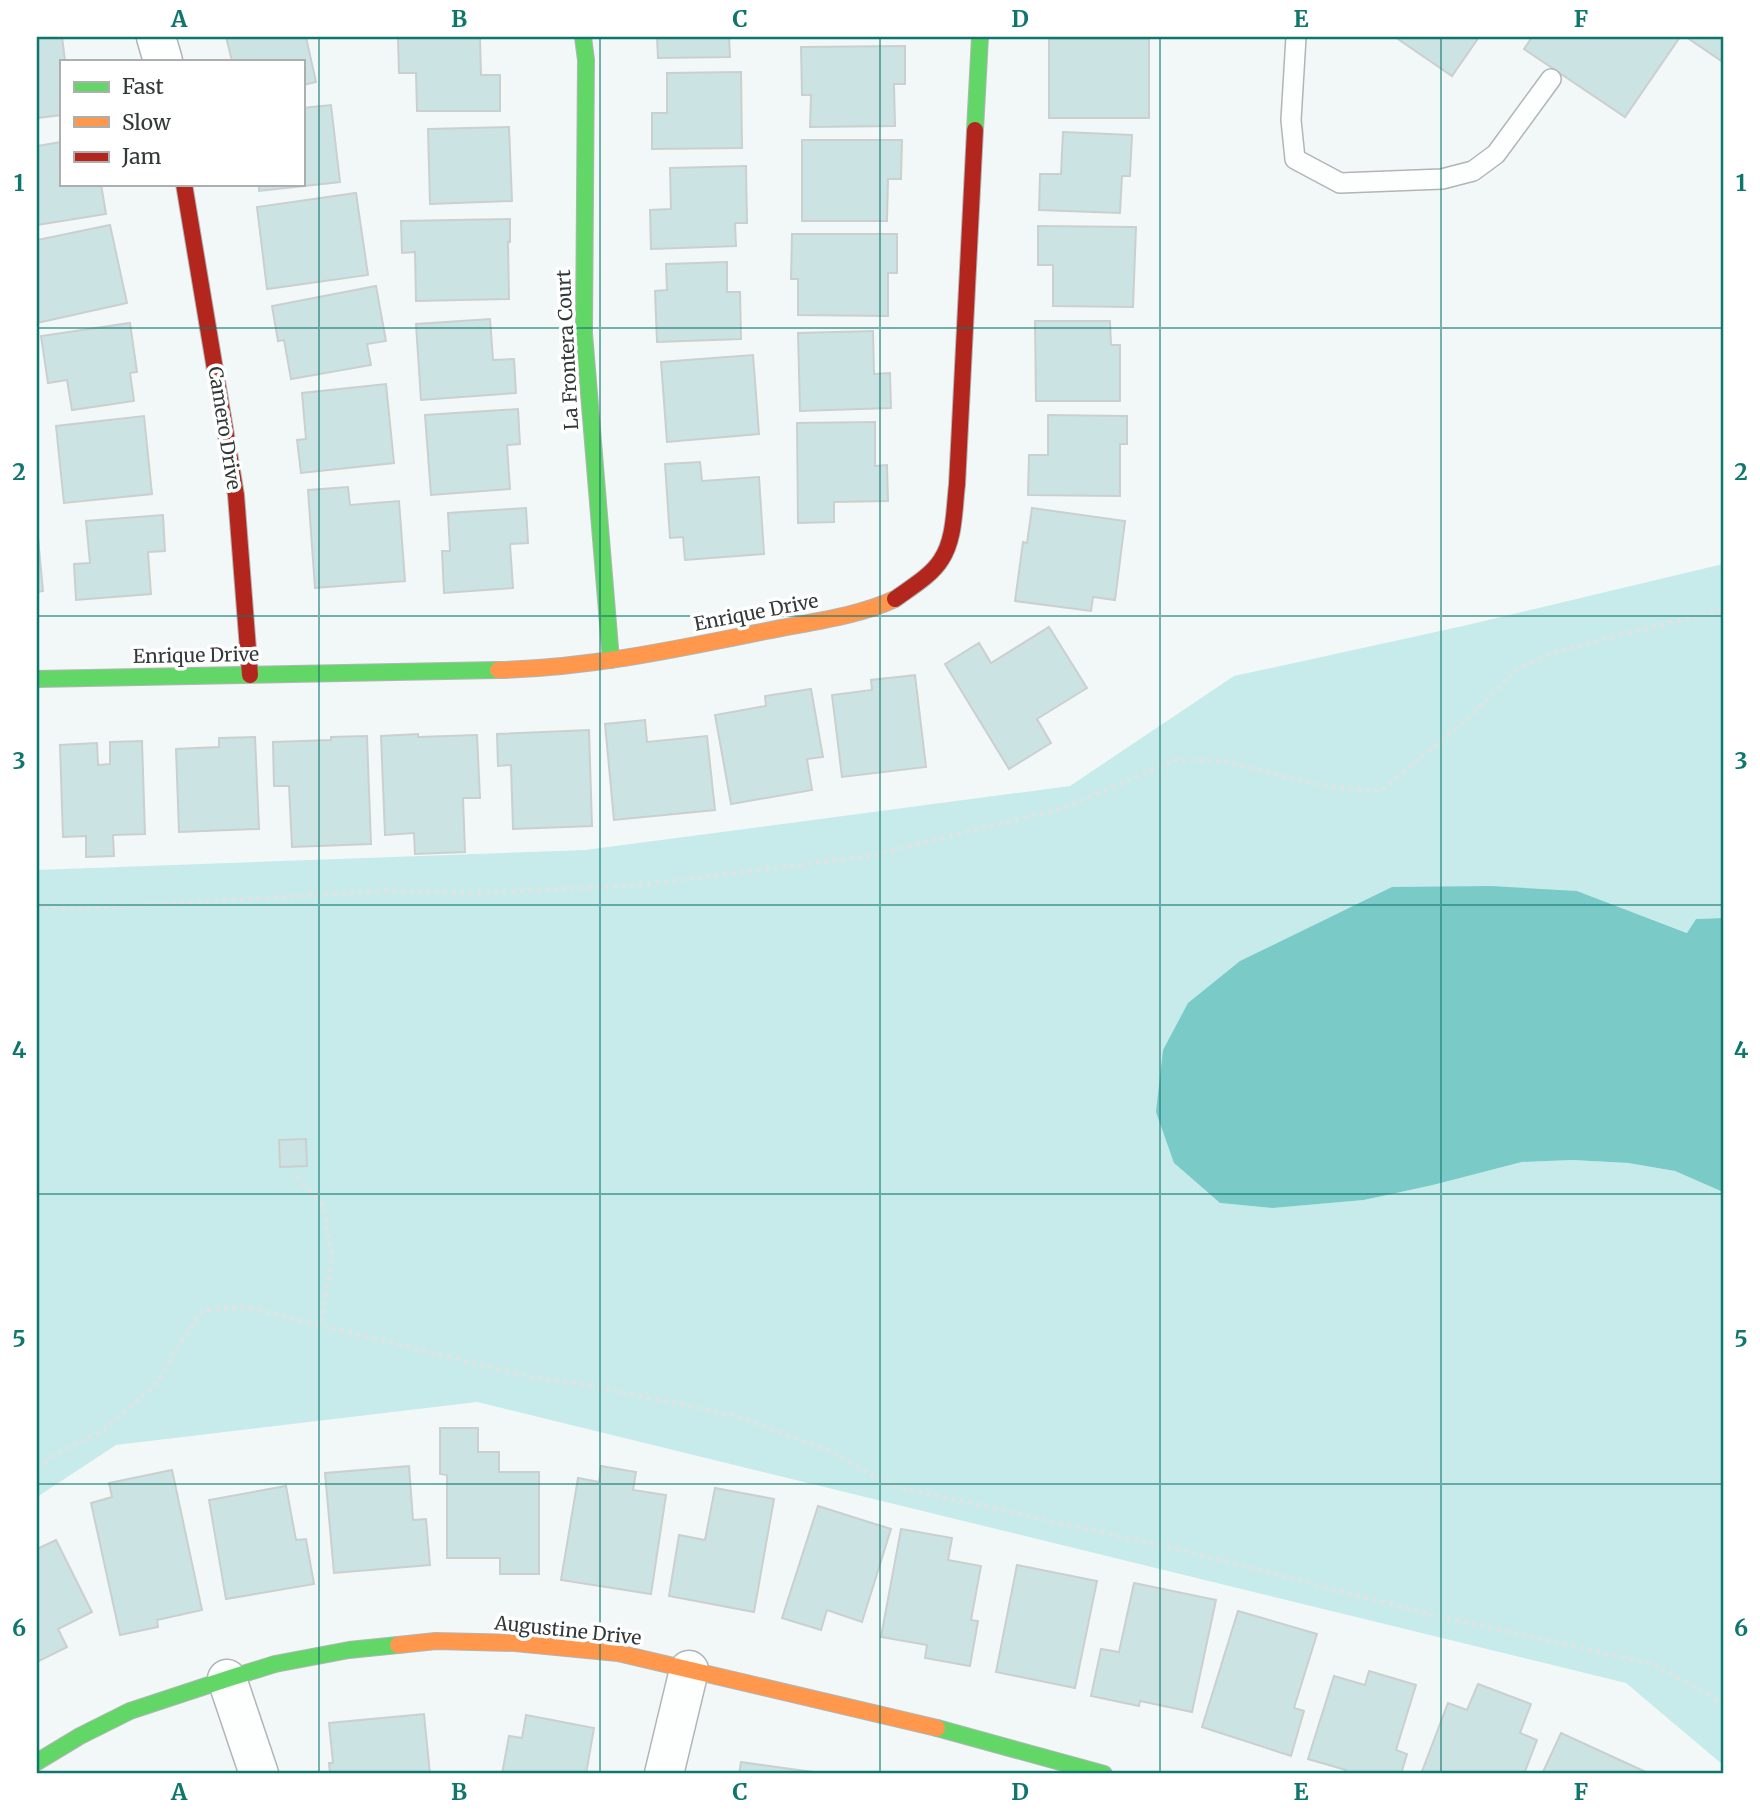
<svg xmlns="http://www.w3.org/2000/svg" width="1760" height="1811" font-family="Merriweather,serif">
<style>
.green{fill:#c7ebea}
.water{fill:#7acbc8}
.building{fill:#cce3e3;stroke:#cacfcf;stroke-width:2}
.lines{fill:none;stroke-linecap:round;stroke-linejoin:round}
.lane-casing{stroke:#b1b5b5;stroke-width:22}
.street-casing{stroke:#b1b5b5;stroke-width:41}
.fast-casing{stroke:#b1b5b5;stroke-width:18}
.slow-casing{stroke:#b1b5b5;stroke-width:18}
.jam-casing{stroke:#b1b5b5;stroke-width:18}
.path{stroke:#e1e3e3;stroke-width:4.5;stroke-dasharray:3.5 5;stroke-linecap:butt}
.lane{stroke:#fdfefe;stroke-width:19}
.street{stroke:#fdfefe;stroke-width:38}
.fast{stroke:#63d668;stroke-width:16}
.slow{stroke:#ff974d;stroke-width:16}
.jam{stroke:#b3261e;stroke-width:16}
.grid{fill:none;stroke:#0f766e;stroke-width:2;stroke-opacity:0.55}
.labels{text-anchor:middle;dominant-baseline:central;stroke-width:7;stroke-linejoin:round;paint-order:stroke}
.street-label{font-size:19px;fill:#333838;stroke:#fff}
.neatline{fill:none;stroke:#0f766e;stroke-width:2.5}
.grid-label{font-size:23px;text-anchor:middle;font-weight:bold;fill:#0f766e}
</style>
<rect width="100%" height="100%" fill="#f2f8f8"/>
<polygon class="green" points="1723,564 1723,918 1696,919 1688,933 1577,891 1174,1163 1220,1203 1273,1208 1364,1200 1433,1185 1522,1162 1572,1160 1628,1163 1675,1171 1723,1192 1723,1765 1626,1683 477,1402 116,1445 37,1497 37,870 585,850 1070,786 1234,676 1463,626"/>
<polygon class="water" points="1491,886 1577,891 1687,933 1696,919 1723,918 1723,1192 1675,1171 1628,1163 1572,1160 1522,1162 1433,1185 1364,1200 1273,1208 1220,1203 1174,1163 1156,1112 1163,1050 1188,1003 1240,961 1392,887"/>
<g class="building">
<polygon points="37,37 62,37 65,61 61,61 61,115 37,118"/>
<polygon points="226,37 306,37 316,82 303,85 303,61 232,61"/>
<polygon points="398,37 480,37 481,75 500,75 500,111 417,111 416,73 399,73"/>
<polygon points="657,37 729,37 730,57 658,58"/>
<polygon points="1395,37 1479,37 1452,76"/>
<polygon points="1532,37 1680,37 1625,117 1524,49"/>
<polygon points="1686,37 1723,37 1723,62"/>
<rect x="1049" y="39" width="100" height="79"/>
<polygon points="905,46 905,84 894,84 895,126 810,127 811,95 802,95 801,47"/>
<polygon points="741,72 742,148 652,149 652,113 667,113 667,73"/>
<polygon points="331,105 340,182 259,191 259,184 303,184 303,108"/>
<polygon points="509,127 512,201 430,204 428,129"/>
<polygon points="1063,132 1132,135 1130,176 1122,176 1120,213 1039,210 1040,174 1061,174"/>
<polygon points="802,140 902,140 901,179 888,179 887,221 802,221"/>
<polygon points="61,142 61,184 101,184 106,214 37,225 37,146"/>
<polygon points="746,166 747,223 735,223 736,246 651,249 650,210 671,209 670,168"/>
<polygon points="356,193 368,275 267,289 257,207"/>
<polygon points="510,219 510,242 508,242 509,299 416,301 415,252 402,253 401,221"/>
<polygon points="110,225 127,303 37,323 37,240"/>
<polygon points="1038,226 1136,227 1133,307 1053,306 1053,265 1038,265"/>
<polygon points="792,234 897,234 897,273 888,273 888,316 798,315 798,279 791,279"/>
<polygon points="727,262 727,292 740,292 741,339 657,342 655,291 667,290 666,264"/>
<polygon points="376,286 386,341 367,344 371,365 291,379 284,340 278,341 272,306"/>
<polygon points="490,319 493,360 514,359 516,393 421,400 416,324"/>
<polygon points="1035,321 1110,321 1111,345 1120,345 1120,401 1036,401"/>
<polygon points="130,323 137,372 130,373 134,401 72,410 67,380 48,383 41,336"/>
<polygon points="873,331 874,374 890,373 891,408 800,411 798,333"/>
<polygon points="753,355 759,434 667,442 661,362"/>
<polygon points="386,384 394,463 301,473 297,440 306,439 302,393"/>
<polygon points="518,409 520,444 507,445 510,489 431,495 425,415"/>
<polygon points="1048,415 1127,416 1127,444 1120,444 1120,496 1028,495 1029,455 1048,455"/>
<polygon points="144,416 152,494 64,503 56,426"/>
<polygon points="875,422 875,466 887,465 888,501 834,502 834,522 798,523 797,423"/>
<polygon points="700,462 702,481 759,477 764,554 685,560 683,537 670,538 665,464"/>
<polygon points="348,487 350,505 399,501 405,581 315,588 308,490"/>
<polygon points="526,508 528,543 510,544 513,588 444,593 442,551 450,551 448,513"/>
<polygon points="1032,508 1125,521 1115,600 1093,597 1091,611 1015,601 1023,542 1027,543"/>
<polygon points="163,515 165,551 148,552 151,594 76,600 74,564 90,563 86,521"/>
<polygon points="37,527 43,591 37,592"/>
<polygon points="1049,627 1087,688 1037,719 1051,743 1009,769 945,664 979,643 991,663"/>
<polygon points="915,675 926,767 842,777 832,695 872,690 871,680"/>
<polygon points="811,689 823,757 807,759 812,790 731,804 715,715 766,706 765,696"/>
<polygon points="645,720 647,742 707,736 715,810 614,820 605,724"/>
<polygon points="589,730 592,826 513,829 511,765 498,766 497,734"/>
<polygon points="418,734 418,737 477,735 480,798 463,798 465,852 415,854 414,833 385,835 381,736"/>
<polygon points="367,736 371,844 292,847 289,786 274,786 273,742 331,740 331,737"/>
<polygon points="255,737 259,829 179,832 176,749 219,747 219,738"/>
<polygon points="142,741 145,834 113,835 114,856 86,857 86,836 63,837 60,745 97,743 98,765 110,764 110,742"/>
<polygon points="306,1139 307,1166 280,1167 279,1140"/>
<polygon points="440,1428 478,1428 478,1452 499,1452 499,1472 539,1472 539,1574 500,1574 500,1558 447,1558 447,1475 440,1474"/>
<polygon points="409,1466 413,1520 426,1519 430,1565 334,1573 325,1473"/>
<polygon points="601,1466 636,1472 633,1490 666,1495 651,1594 561,1580 578,1478 599,1482"/>
<polygon points="172,1470 202,1610 157,1620 158,1627 120,1635 91,1503 112,1497 109,1483"/>
<polygon points="286,1486 296,1540 306,1539 314,1584 226,1599 209,1500"/>
<polygon points="715,1488 774,1499 754,1612 669,1596 679,1535 705,1540"/>
<polygon points="818,1506 891,1529 862,1622 827,1610 821,1630 782,1618"/>
<polygon points="901,1529 952,1538 948,1560 981,1566 971,1620 978,1621 970,1666 925,1658 927,1645 881,1637"/>
<polygon points="56,1540 92,1612 58,1629 67,1647 37,1662 37,1549"/>
<polygon points="1017,1565 1097,1581 1075,1688 996,1672"/>
<polygon points="1134,1583 1216,1600 1192,1712 1140,1701 1139,1706 1091,1696 1101,1649 1119,1652"/>
<polygon points="1238,1611 1317,1634 1294,1708 1304,1711 1291,1756 1202,1727"/>
<polygon points="1369,1671 1416,1685 1396,1750 1407,1754 1401,1774 1345,1774 1346,1770 1308,1759 1334,1676 1365,1685"/>
<polygon points="1478,1684 1531,1704 1520,1733 1537,1740 1524,1774 1421,1774 1448,1703 1467,1710"/>
<polygon points="424,1714 430,1774 330,1774 329,1763 333,1763 329,1723"/>
<polygon points="526,1715 594,1728 586,1774 502,1774 509,1736 522,1738"/>
<polygon points="1561,1733 1646,1772 1645,1774 1542,1774"/>
<polygon points="741,1762 828,1774 739,1774"/>
</g>
<g class="lines">
<g class="lane-casing">
<polyline id="lane" points="1296,37 1291,120 1295,159 1340,183 1442,179 1473,171 1496,154 1551,79"/>
</g>
<g class="street-casing">
<g id="street">
<polyline points="156,37 163,61"/>
<polyline points="227,1679 259,1774"/>
<polyline points="664,1774 689,1670"/>
</g>
</g>
<g class="fast-casing">
<g id="fast">
<polyline points="583,37 586,60 584,333 611,660"/>
<polyline points="975,130 980,37"/>
<polyline points="37,679 498,670"/>
<polyline points="937,1728 1104,1774"/>
<polyline points="37,1762 80,1736 130,1711 227,1679 275,1664 349,1650 398,1645"/>
</g>
</g>
<g class="slow-casing">
<g id="slow">
<path d="M498 670C589 668 677 649 766 631 809 622 856 617 895 599"/>
<polyline points="398,1645 436,1641 515,1643 618,1653 937,1728"/>
</g>
</g>
<g class="jam-casing">
<g id="jam">
<polyline points="184,184 236,495 250,675"/>
<path d="M895 599C910 588 931 576 941 560 955 539 954 509 957 485L975 130"/>
</g>
</g>
<g class="path">
<polyline points="37,910 42,907 74,909 384,891 477,893 640,885 869,856 1067,807 1175,760 1223,761 1297,780 1340,788 1381,791 1474,713 1517,669 1549,654 1596,641 1723,610"/>
<polyline points="297,1177 323,1205 332,1258 321,1325"/>
<polyline points="37,1467 54,1455 106,1429 157,1383 178,1346 203,1310 245,1307 527,1376 587,1385 740,1417 829,1451 893,1486 1190,1552 1429,1614 1653,1664 1711,1696 1723,1705"/>
</g>
<use href="#lane" class="lane"/>
<use href="#street" class="street"/>
<use href="#fast" class="fast"/>
<use href="#slow" class="slow"/>
<use href="#jam" class="jam"/>
</g>
<path class="grid" d="M319 37V1774M600 37V1774M880 37V1774M1160 37V1774M1441 37V1774M37 328H1723M37 616H1723M37 905H1723M37 1194H1723M37 1484H1723"/>
<g class="labels">
<g class="street-label">
<text transform="translate(567 350) rotate(-93)">La Frontera Court</text>
<text transform="translate(225 428) rotate(81)">Camero Drive</text>
<text transform="translate(756 612) rotate(-11)">Enrique Drive</text>
<text transform="translate(196 655) rotate(-1)">Enrique Drive</text>
<text transform="translate(568 1630) rotate(6)">Augustine Drive</text>
</g>
</g>
<rect width="1760" height="1811" fill="none" stroke="#ffffff" stroke-width="77"/>
<rect x="60" y="60" width="245" height="126" fill="#ffffff" stroke="#adafaf" stroke-width="2"/>
<rect x="74" y="82" width="35" height="10" fill="#63d668" stroke="#adafaf" stroke-width="2"/>
<text x="122" y="94" font-size="21" fill="#333838">Fast</text>
<rect x="74" y="117" width="35" height="10" fill="#ff974d" stroke="#adafaf" stroke-width="2"/>
<text x="122" y="130" font-size="21" fill="#333838">Slow</text>
<rect x="74" y="152" width="35" height="10" fill="#b3261e" stroke="#adafaf" stroke-width="2"/>
<text x="122" y="164" font-size="21" fill="#333838">Jam</text>
<rect x="38" y="38" width="1684" height="1734" class="neatline"/>
<g class="grid-label">
<text x="179" y="27">A</text>
<text x="459" y="27">B</text>
<text x="740" y="27">C</text>
<text x="1020" y="27">D</text>
<text x="1301" y="27">E</text>
<text x="1581" y="27">F</text>
<text x="19" y="191">1</text>
<text x="1741" y="191">1</text>
<text x="19" y="480">2</text>
<text x="1741" y="480">2</text>
<text x="19" y="769">3</text>
<text x="1741" y="769">3</text>
<text x="19" y="1058">4</text>
<text x="1741" y="1058">4</text>
<text x="19" y="1347">5</text>
<text x="1741" y="1347">5</text>
<text x="19" y="1636">6</text>
<text x="1741" y="1636">6</text>
<text x="179" y="1800">A</text>
<text x="459" y="1800">B</text>
<text x="740" y="1800">C</text>
<text x="1020" y="1800">D</text>
<text x="1301" y="1800">E</text>
<text x="1581" y="1800">F</text>
</g>
</svg>
